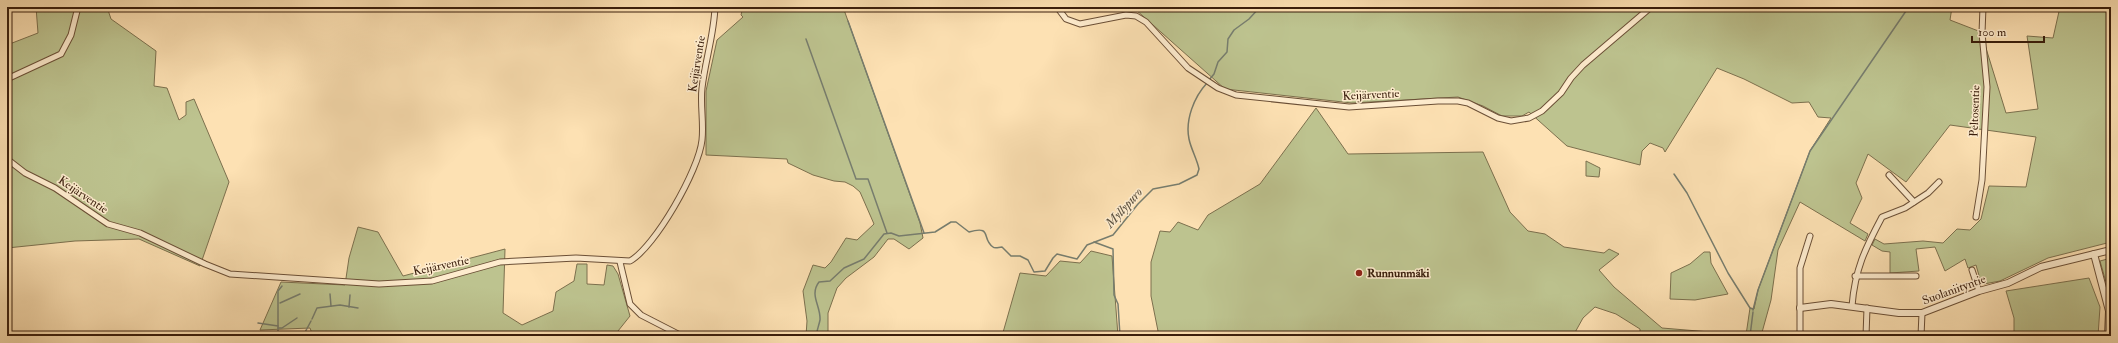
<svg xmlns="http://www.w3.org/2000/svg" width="2118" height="343" font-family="'IM FELL Double Pica',serif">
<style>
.green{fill:#bdc38f;stroke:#7c704e}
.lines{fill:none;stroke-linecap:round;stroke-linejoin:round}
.stream{stroke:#777d6e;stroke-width:1.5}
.minor-casing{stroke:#6b4f36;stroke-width:7}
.tertiary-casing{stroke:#6b4f36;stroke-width:8}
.minor{stroke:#feecce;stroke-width:5}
.tertiary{stroke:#feecce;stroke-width:6}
.poi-dot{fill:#8f2418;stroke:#feecce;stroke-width:1.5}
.labels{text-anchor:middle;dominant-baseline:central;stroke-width:3;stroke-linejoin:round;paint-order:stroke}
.street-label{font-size:12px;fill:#3a1e0c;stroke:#feecce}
.poi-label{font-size:12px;font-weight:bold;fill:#3a1e0c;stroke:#feecce;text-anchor:start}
.water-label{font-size:13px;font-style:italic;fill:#584e3d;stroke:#feecce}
</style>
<rect width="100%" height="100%" fill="#fde1b3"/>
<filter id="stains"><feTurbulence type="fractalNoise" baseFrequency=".005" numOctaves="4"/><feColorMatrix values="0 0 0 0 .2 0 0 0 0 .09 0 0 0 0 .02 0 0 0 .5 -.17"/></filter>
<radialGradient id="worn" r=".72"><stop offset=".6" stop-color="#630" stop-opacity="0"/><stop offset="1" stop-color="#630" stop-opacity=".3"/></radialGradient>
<g class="green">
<polygon points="36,7 107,7 111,19 156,51 154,86 167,88 179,120 186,115 186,102 194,99 229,182 200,266 139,239 75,241 7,248 7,45 38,33"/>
<polygon points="743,7 843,7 920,223 923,238 909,249 894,239 888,239 874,257 846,278 837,288 828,313 828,336 806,336 807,321 803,291 813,265 825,268 831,262 846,238 857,240 874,224 860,192 853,186 845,182 834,181 813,175 788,163 787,159 706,155 706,91 717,40 743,17 741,15"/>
<polygon points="1137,7 1952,7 1950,20 1981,32 2006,113 2038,109 2027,36 2053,38 2060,7 2111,7 2111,242 2048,258 2000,281 1984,284 1980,279 1976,265 1968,268 1965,259 1945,271 1935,247 1916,249 1919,271 1890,273 1890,252 1882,251 1872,245 1875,239 1884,244 1923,241 1943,243 1957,229 1970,230 1981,219 1989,186 2026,187 2036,137 1950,125 1906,182 1868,154 1856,183 1862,198 1850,223 1868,234 1865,241 1800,202 1778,250 1771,300 1761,336 1640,336 1640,329 1616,314 1595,307 1583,318 1573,336 1159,336 1151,296 1151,262 1160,231 1170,232 1178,222 1198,230 1208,215 1260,184 1316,108 1348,154 1483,152 1510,212 1528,231 1545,234 1564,247 1604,253 1609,249 1619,254 1599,270 1614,287 1662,328 1746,335 1750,308 1754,309 1758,290 1810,151 1831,118 1818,117 1809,102 1792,103 1744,79 1717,68 1665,152 1663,148 1650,143 1642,151 1640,165 1567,146 1529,112 1522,116 1502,116 1483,106 1458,97 1352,103 1225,89 1135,9"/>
<polygon points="1586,161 1600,168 1599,177 1586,176"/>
<polygon points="358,227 378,232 403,276 505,249 503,313 522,325 553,311 556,292 574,281 577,264 587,264 587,284 604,285 607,265 613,266 618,274 630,316 614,336 313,336 310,328 260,330 281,282 345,285 349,258"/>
<polygon points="1091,251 1112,256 1118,336 1002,336 1020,273 1046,276 1060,261 1080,263"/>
<polygon points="1704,252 1710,252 1711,263 1728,294 1695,300 1670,299 1671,273 1690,264"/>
<polygon points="2111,258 2111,300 2100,261"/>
<polygon points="2089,278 2100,307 2098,336 2014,336 2014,318 2006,291"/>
</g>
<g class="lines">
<g class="stream">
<polyline points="848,21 924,233"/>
<polyline points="806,39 856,179 868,179 887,233"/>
<polyline points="1209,80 1214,74 1218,62 1227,52 1228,39 1234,30 1249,19 1260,7"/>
<polyline points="1674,174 1687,193 1728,273 1750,308 1753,309"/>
<polyline points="1094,242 1113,249 1114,295 1118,304 1120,336"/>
<polyline points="330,294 331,306"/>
<polyline points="280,303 300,294"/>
<polyline points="349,307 350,295"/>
<polyline points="1753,310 1758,290 1810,151 1906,11 1906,7"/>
<polyline points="312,319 317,308 340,305 358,308"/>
<polyline points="258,323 278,326"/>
<polyline points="278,328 282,328 297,318"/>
<polyline points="278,336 278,291 282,286"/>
<polyline points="303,336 311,321"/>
<path d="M816 336C817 330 819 325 820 320 821 306 809 295 819 282L830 281 844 268 864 259 884 234 891 233 899 236 935 232 951 222H956L969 232C993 225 981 239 993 247 995 249 999 247 1002 247L1011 256H1020L1028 260 1034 272 1045 271 1053 258 1057 254 1077 259 1087 245 1113 235 1138 204 1153 189 1179 184 1197 175 1199 169C1197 159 1191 149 1189 139 1185 120 1194 97 1207 83"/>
<polyline points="1750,336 1753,312"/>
</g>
<g class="minor-casing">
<g id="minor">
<polyline points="1057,7 1066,19 1080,24 1126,15 1136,16 1146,22 1188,68 1218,88 1236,95 1349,107 1438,101 1458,101 1468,103 1498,118 1511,121 1529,118 1542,111 1561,93 1571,78 1583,65 1651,7"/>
<polyline points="7,79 61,54 71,35 78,7"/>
<path d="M7 159 25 173 55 188 108 224 140 233 205 264 230 274 379 284 432 281 500 262 576 258 630 261C655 247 699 170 702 140 704 123 700 105 702 88 705 61 714 35 715 7"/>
<polyline points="1889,175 1914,202"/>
<polyline points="1976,217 1982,180 1987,87 1982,33 1983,7"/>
<polyline points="620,262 630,304 641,315 682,336"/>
<polyline points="1972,270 1979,291"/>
<polyline points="1855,276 1916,276"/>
<path d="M1852 306C1855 269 1865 249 1882 217L1905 208 1928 193 1939 182"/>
<polyline points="1800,336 1800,268 1810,236"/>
<polyline points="1866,336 1867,308"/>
<polyline points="1921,336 1922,313"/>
<polyline points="1973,336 1979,336"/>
</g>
</g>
<g class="tertiary-casing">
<g id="tertiary">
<polyline points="2094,254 2109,311 2108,336"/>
<polyline points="1800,308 1831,304 1899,313 1922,313 1979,291 2008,283 2041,267 2111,250"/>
</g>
</g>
<use href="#minor" class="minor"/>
<use href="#tertiary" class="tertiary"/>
</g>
<circle class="poi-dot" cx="1359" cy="273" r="4"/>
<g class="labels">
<g class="street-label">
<text transform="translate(697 64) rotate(-81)">Keijärventie</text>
<text transform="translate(1371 95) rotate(-3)">Keijärventie</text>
<text transform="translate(1975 111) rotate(-88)">Peltosentie</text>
<text transform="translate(83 195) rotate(34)">Keijärventie</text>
<text transform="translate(441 266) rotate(-12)">Keijärventie</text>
<text transform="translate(1954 290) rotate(-20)">Suolaniityntie</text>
</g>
<g class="poi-label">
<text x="1367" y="273">Runnunmäki</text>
</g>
<g class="water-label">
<text transform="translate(1124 208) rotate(-48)">Myllypuro</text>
</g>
</g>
<rect width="2118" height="343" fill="none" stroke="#fde1b3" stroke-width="24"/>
<rect x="8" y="8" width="2102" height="327" fill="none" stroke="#3a1e0c" stroke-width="2"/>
<rect x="12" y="12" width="2094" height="319" fill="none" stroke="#3a1e0c"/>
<path d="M1972 36v6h72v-6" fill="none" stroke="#3a1e0c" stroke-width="2"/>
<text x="1978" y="36" font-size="12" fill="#3a1e0c" stroke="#feecce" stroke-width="3" paint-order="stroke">100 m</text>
<rect width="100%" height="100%" filter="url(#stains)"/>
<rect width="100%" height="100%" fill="url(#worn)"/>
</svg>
